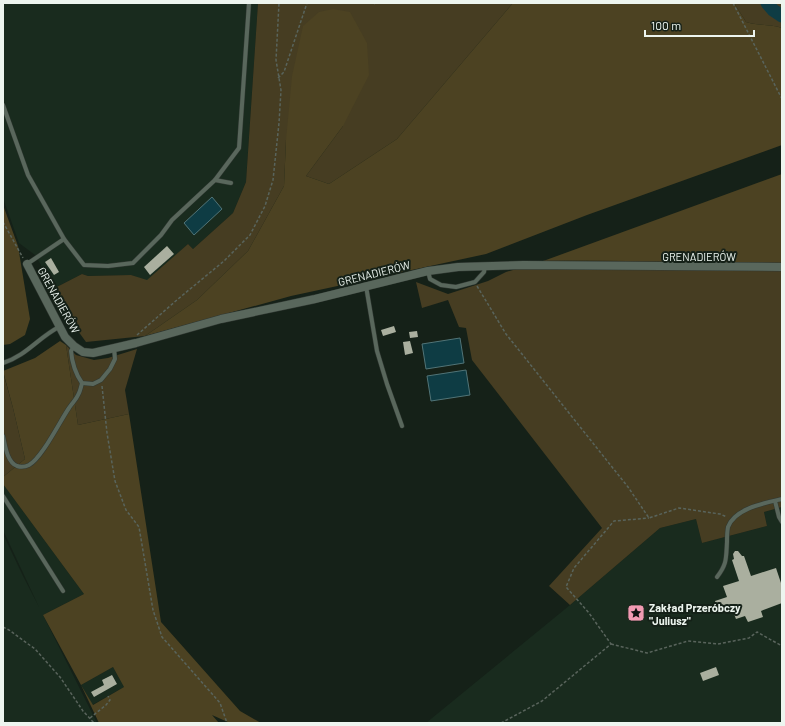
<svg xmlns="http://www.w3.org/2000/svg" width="785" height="726" font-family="Barlow,sans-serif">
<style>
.built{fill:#192b1e}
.green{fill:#463d22}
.forest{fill:#4c4222;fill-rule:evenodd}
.water{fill:#0e3c44;stroke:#517477}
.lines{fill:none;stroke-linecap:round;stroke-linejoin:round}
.river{stroke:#0e3c44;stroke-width:13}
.building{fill:#aaaf9f}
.service-casing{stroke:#313933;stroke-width:5}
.minor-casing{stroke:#313933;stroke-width:9}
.path{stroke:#59645c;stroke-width:1.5;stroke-dasharray:3 2;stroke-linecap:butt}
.service{stroke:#59675c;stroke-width:4}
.minor{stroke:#59675c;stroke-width:8}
.labels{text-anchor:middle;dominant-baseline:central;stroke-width:4;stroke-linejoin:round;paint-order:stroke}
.street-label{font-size:11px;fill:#edf5ef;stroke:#152118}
.poi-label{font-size:11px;font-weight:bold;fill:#edf5ef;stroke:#152118;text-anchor:start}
</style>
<rect width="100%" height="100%" fill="#152118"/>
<g class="built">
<polygon points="3,3 258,3 246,182 233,213 193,249 188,244 147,281 131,275 88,276 82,274 49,291 40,275 41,265 35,255 19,243 3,198"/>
<polygon points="3,484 84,594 43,615 97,723 3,723 3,534 23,576 39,607 3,530"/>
<polygon points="782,507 782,723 426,723 570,605 660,528 696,519 702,543 767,526 764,512"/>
<polygon points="113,667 124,687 92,705 81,685"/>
</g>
<g class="green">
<polygon points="258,3 513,3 397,139 329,184 306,176 343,126 286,140 284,186 248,251 197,300 145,336 86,342 49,291 82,274 88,276 131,275 147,280 188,244 193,249 233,213 246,182"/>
<path d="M734 3H782V28C770 24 758 26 746 22Z"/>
<polygon points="546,260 782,263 782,507 764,512 767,526 702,543 696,519 660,528 570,605 549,586 602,528 472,360 466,328 459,327 448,300 422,308 416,282 448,294 488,281 506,272"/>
<polygon points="66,345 76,355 94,360 108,358 137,349 125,390 129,414 78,425"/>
<polygon points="3,372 13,408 25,459 3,477"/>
</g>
<g class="forest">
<path d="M513 3H734L746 22C758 26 770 24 782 28V145L587 215 486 254 291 296 145 336 197 300 248 251 284 186 286 140 292 76 303 26 319 12 333 9 350 12 367 43 369 75 343 126 306 176 329 184 397 139Z"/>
<polygon points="782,174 782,263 546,260"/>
<polygon points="3,205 18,246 30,319 25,335 10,344 3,345"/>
<path d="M60 341 66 345 78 425 129 414 161 622 240 711 261 723H230L212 715 219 723H99L81 685 43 615 84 594 3 484V477L25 459 13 408 3 371 35 358ZM113 667 124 687 93 705 81 685Z"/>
</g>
<g class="water">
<polygon points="212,197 222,209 194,235 184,223"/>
<polygon points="460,338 464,363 426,369 422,344"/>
<polygon points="466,370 470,395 431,401 427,376"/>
</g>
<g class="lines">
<polyline class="river" points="767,3 773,10 782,16"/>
</g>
<g class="building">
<polygon points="167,246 174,254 150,275 144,267"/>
<polygon points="51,258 59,272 54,275 45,262"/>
<polygon points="394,326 396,332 383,336 381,330"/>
<polygon points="417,331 418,337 410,338 409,332"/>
<polygon points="410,341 413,353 405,355 403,342"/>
<polygon points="735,551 738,551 742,556 744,556 751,576 776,568 782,586 782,603 761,611 763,617 748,622 745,616 736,619 732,609 719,613 715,601 727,597 723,586 739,581 732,560 734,559 733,554"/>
<polygon points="716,667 719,675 703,681 700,673"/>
<polygon points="112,675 117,684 94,697 91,692 104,685 102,680"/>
</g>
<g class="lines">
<g class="service-casing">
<g id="service">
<polyline points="3,105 28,175 64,239 84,265 108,266 133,263 161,235 172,220 215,180 231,183"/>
<polyline points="215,180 239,148 249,3"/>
<polyline points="27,264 64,239"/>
<polyline points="428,271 430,279 441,285 456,287 475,282 484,272 485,266"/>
<polyline points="366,286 377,351 387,384 402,426"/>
<path d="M74 346 71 351C72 363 75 373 82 383L93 384 101 380 110 369 115 359 114 348"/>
<path d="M3 363C26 356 39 337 59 327"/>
<path d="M3 436C5 445 7 462 17 466 20 467 25 467 29 465 42 458 60 421 69 408 72 403 76 400 78 395 80 392 81 387 82 383"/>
<polyline points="3,496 63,591"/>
<polyline points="775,501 779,517 782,522"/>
<path d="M717 577C727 564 726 559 727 542 727 537 727 532 728 527 735 508 765 503 782 499"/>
</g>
</g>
<g class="minor-casing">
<polyline id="minor" points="27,264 65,337 74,346 83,352 93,353 136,343 221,319 315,299 428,271 458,267 523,265 782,267"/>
</g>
<g class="path">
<polyline points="374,3 375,4"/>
<polyline points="733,3 782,99"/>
<polyline points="278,78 284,72 307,3"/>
<polyline points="3,222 23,258"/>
<polyline points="477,286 506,334 628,487 649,518 679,508 720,514 727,517"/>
<polyline points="137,335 178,299 224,261 250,235 265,206 273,180 279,123 281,90 276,60 279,3"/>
<polyline points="102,386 107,433 115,481 126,510 139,527 153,610 162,637 220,703 227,723"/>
<polyline points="3,627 9,630 35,649 60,677 83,711 94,723"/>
<polyline points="611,644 647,653 688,641 718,644 749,638 757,632 782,646"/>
<polyline points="90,718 106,705 110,700 108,696"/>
<polyline points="501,723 542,701 611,644 589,613 566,587 574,568 614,521 649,518"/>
</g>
<use href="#service" class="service"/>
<use href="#minor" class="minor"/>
</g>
<defs>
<g id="sight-square" transform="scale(0.9)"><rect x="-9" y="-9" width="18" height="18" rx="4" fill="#f19ab2" stroke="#152118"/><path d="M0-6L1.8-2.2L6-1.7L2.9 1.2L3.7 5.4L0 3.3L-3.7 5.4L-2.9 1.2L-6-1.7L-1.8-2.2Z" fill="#111"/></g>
</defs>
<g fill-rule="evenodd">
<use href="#sight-square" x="636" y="613"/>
</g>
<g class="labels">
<g class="street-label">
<text x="699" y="256">GRENADIERÓW</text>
<text transform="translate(374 273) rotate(-14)">GRENADIERÓW</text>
<text transform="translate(59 300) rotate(61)">GRENADIERÓW</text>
</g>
<g class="poi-label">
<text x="649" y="607">Zakład Przeróbczy<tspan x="649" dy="13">"Juliusz"</tspan></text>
</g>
</g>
<rect width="785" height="726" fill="none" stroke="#edf5ef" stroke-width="8"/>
<path d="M645 30v6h109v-6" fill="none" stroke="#edf5ef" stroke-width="2"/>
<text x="651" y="30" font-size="12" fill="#edf5ef" stroke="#152118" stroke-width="3" paint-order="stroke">100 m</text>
</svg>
